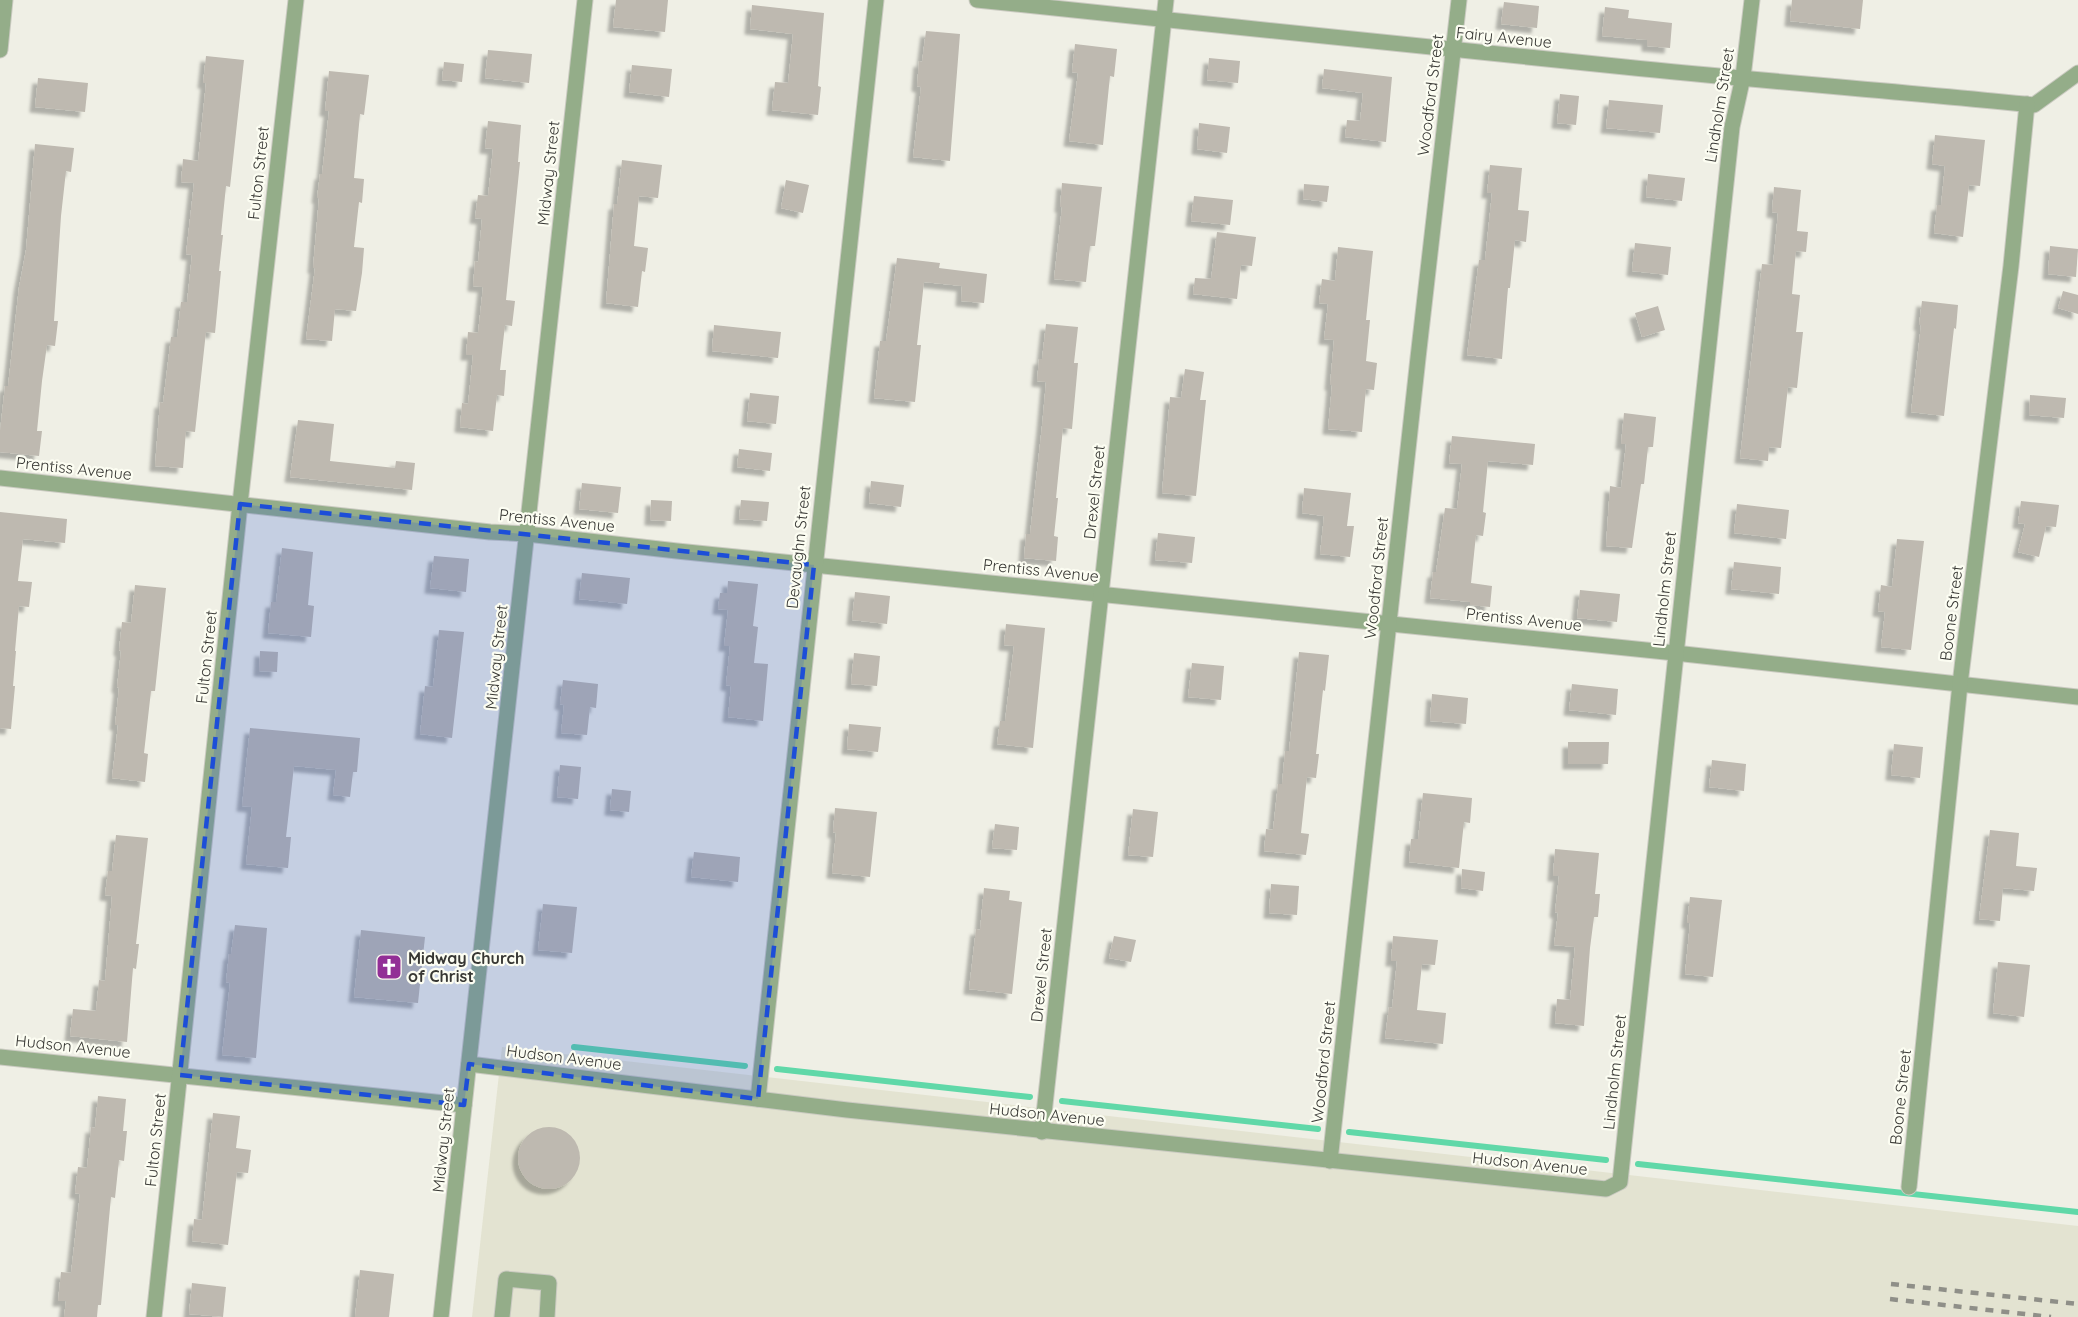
<svg xmlns="http://www.w3.org/2000/svg" width="2078" height="1317" font-family="Quicksand,sans-serif">
<style>
.built{fill:#e3e3d1}
.lines{fill:none;stroke-linecap:round;stroke-linejoin:round}
.stream{stroke:#60d8a8;stroke-width:6}
.building{fill:#beb9b0;filter:url(#shadow)}
.minor-casing{stroke:#cacac1;stroke-width:17}
.minor{stroke:#94ad89;stroke-width:15}
.rail{stroke:#8f8f88;stroke-width:4.5;stroke-dasharray:8 8;stroke-linecap:butt}
.marked{fill:#1d4ed8;fill-opacity:0.2;stroke:#1d4ed8;stroke-width:4.5;stroke-dasharray:12 8;stroke-linejoin:round}
.labels{text-anchor:middle;dominant-baseline:central;stroke-width:4.5;stroke-linejoin:round;paint-order:stroke}
.street-label{font-size:16px;fill:#373733;stroke:#fcfdf2}
.poi-label{font-size:16px;font-weight:bold;fill:#373733;stroke:#fcfdf2;text-anchor:start}
</style>
<defs>
<filter id="shadow"><feDropShadow dx="-5.5" dy="5.5" stdDeviation="1.5" flood-color="#0004"/></filter>
</defs>
<rect width="100%" height="100%" fill="#efefe5"/>
<polygon class="built" points="502,1047 2078,1226 2078,1317 472,1317"/>
<g class="lines">
<g class="stream">
<polyline points="574,1047 745,1066"/>
<polyline points="777,1069 1030,1097"/>
<polyline points="1062,1101 1318,1129"/>
<polyline points="1349,1132 1606,1160"/>
<polyline points="1638,1164 2078,1212"/>
</g>
</g>
<g class="building">
<polygon points="616,0 668,0 665,32 613,27"/>
<polygon points="1792,0 1863,0 1860,29 1790,21"/>
<polygon points="1504,2 1539,6 1537,28 1501,24"/>
<polygon points="752,5 824,13 818,86 821,87 818,115 772,110 775,82 788,83 793,34 750,29"/>
<polygon points="1605,7 1629,10 1628,18 1672,23 1670,48 1647,46 1647,40 1602,36"/>
<polygon points="926,31 960,34 950,161 913,157 921,87 917,86 919,61 922,62"/>
<polygon points="1075,44 1117,49 1114,77 1110,76 1103,145 1069,141 1078,73 1072,72"/>
<polygon points="488,50 532,54 529,83 485,78"/>
<polygon points="206,56 244,60 230,187 226,186 221,235 223,235 219,271 221,271 215,333 206,332 195,432 186,431 183,468 155,466 160,402 163,403 171,337 177,337 181,302 187,302 192,255 186,254 194,183 181,182 183,159 198,161 206,83 203,83"/>
<polygon points="1209,58 1240,61 1238,83 1207,80"/>
<polygon points="444,62 464,64 462,82 442,80"/>
<polygon points="632,65 672,69 669,97 629,92"/>
<polygon points="1324,69 1392,77 1386,142 1345,137 1347,120 1360,121 1363,93 1322,88"/>
<polygon points="329,71 369,75 364,115 360,114 354,178 364,179 362,203 359,202 354,247 364,248 362,273 356,311 335,309 332,341 306,339 315,268 313,268 319,198 317,198 320,174 322,174 329,111 325,111"/>
<polygon points="38,78 88,83 85,112 35,107"/>
<polygon points="1560,94 1579,96 1576,125 1557,123"/>
<polygon points="1609,100 1663,105 1660,133 1606,128"/>
<polygon points="488,121 521,125 518,162 520,162 506,300 515,301 512,326 505,325 500,370 506,370 504,396 497,395 493,431 460,427 462,403 468,404 473,355 466,355 468,332 478,333 483,287 473,286 475,261 478,262 482,219 475,218 478,195 488,196 493,149 485,148"/>
<polygon points="1199,123 1230,127 1227,153 1197,149"/>
<polygon points="1935,135 1985,140 1980,186 1969,185 1963,237 1934,233 1937,205 1941,205 1945,166 1932,164"/>
<polygon points="35,144 74,148 71,172 66,171 61,216 54,321 58,321 55,346 47,345 42,381 37,431 42,431 39,456 0,452 0,431 5,386 8,386 19,287 26,250"/>
<polygon points="622,160 662,165 658,198 639,196 634,246 648,248 645,272 642,271 638,307 606,303 614,204 617,204"/>
<polygon points="1490,165 1522,168 1518,210 1529,211 1526,242 1515,240 1510,288 1508,288 1502,359 1467,355 1479,260 1485,260 1492,193 1487,193"/>
<polygon points="1648,174 1685,178 1682,201 1646,197"/>
<polygon points="786,180 809,185 803,213 781,208"/>
<polygon points="1062,183 1102,187 1095,246 1090,246 1086,282 1054,279 1062,207 1060,207"/>
<polygon points="1304,184 1329,186 1327,202 1303,199"/>
<polygon points="1774,187 1801,190 1797,231 1808,232 1806,252 1796,251 1792,294 1800,295 1796,332 1803,332 1797,388 1788,387 1781,448 1769,447 1768,461 1740,458 1762,264 1773,265 1778,213 1772,212"/>
<polygon points="1194,196 1233,200 1230,225 1191,221"/>
<polygon points="1217,232 1256,237 1252,266 1241,265 1237,299 1193,294 1195,278 1211,279"/>
<polygon points="1635,243 1671,247 1668,275 1632,271"/>
<polygon points="2050,246 2078,249 2076,277 2048,274"/>
<polygon points="1338,247 1373,251 1366,320 1370,320 1366,361 1377,363 1374,390 1366,389 1362,432 1328,429 1332,385 1330,385 1334,340 1324,339 1328,304 1319,303 1322,279 1335,281"/>
<polygon points="897,258 940,263 939,268 987,274 984,303 961,301 962,286 924,282 917,345 921,345 915,402 874,398 880,341 886,341"/>
<polygon points="2063,291 2078,295 2078,314 2058,308"/>
<polygon points="1922,301 1958,305 1956,329 1954,328 1944,416 1911,412 1921,325 1919,325"/>
<polygon points="1658,306 1665,330 1642,337 1635,313"/>
<polygon points="1046,324 1078,327 1074,363 1078,363 1072,429 1063,428 1056,498 1058,498 1054,536 1058,537 1056,561 1024,558 1026,534 1030,534 1042,426 1046,382 1037,381 1039,359 1042,359"/>
<polygon points="714,325 781,332 778,358 712,351"/>
<polygon points="1185,369 1204,372 1200,400 1206,400 1196,496 1162,493 1170,397 1181,398"/>
<polygon points="750,393 779,396 776,424 747,421"/>
<polygon points="2030,395 2066,398 2064,418 2029,415"/>
<polygon points="1624,413 1656,417 1653,447 1648,447 1644,484 1641,484 1632,548 1606,546 1610,486 1621,488 1626,444 1621,444"/>
<polygon points="298,420 334,424 330,461 395,468 396,461 415,463 412,490 290,477"/>
<polygon points="1452,436 1535,444 1533,465 1488,461 1483,512 1486,513 1483,536 1476,535 1471,583 1492,586 1490,607 1470,605 1470,602 1430,598 1433,572 1436,572 1445,508 1457,509 1462,464 1449,463"/>
<polygon points="739,449 772,453 770,471 737,467"/>
<polygon points="871,481 904,485 901,507 869,503"/>
<polygon points="582,483 621,487 618,513 579,509"/>
<polygon points="1304,488 1351,493 1347,526 1354,526 1350,557 1320,554 1324,516 1302,513"/>
<polygon points="651,500 672,501 671,521 650,520"/>
<polygon points="741,500 769,502 767,521 739,519"/>
<polygon points="2021,501 2059,505 2056,527 2046,526 2039,557 2018,552 2025,524 2018,523"/>
<polygon points="1737,504 1789,510 1786,539 1734,533"/>
<polygon points="0,512 67,519 65,543 23,539 18,581 32,582 29,607 19,606 15,651 16,651 13,686 15,686 11,729 0,728"/>
<polygon points="1158,533 1195,537 1192,563 1155,560"/>
<polygon points="1897,539 1924,541 1911,650 1881,647 1885,612 1878,611 1881,585 1892,587"/>
<polygon points="282,548 313,552 308,605 314,606 311,637 268,633 271,602 276,602"/>
<polygon points="434,556 469,559 466,592 430,588"/>
<polygon points="1734,562 1781,567 1779,594 1731,589"/>
<polygon points="582,573 630,578 627,604 579,599"/>
<polygon points="728,581 758,584 753,626 758,627 754,663 768,664 763,721 728,717 731,686 726,685 730,646 724,646 728,610 718,609 720,593 727,593"/>
<polygon points="135,585 166,588 155,691 151,691 144,753 148,754 145,782 112,778 118,725 115,725 119,688 117,687 121,651 119,650 122,622 131,623"/>
<polygon points="1580,590 1620,594 1617,622 1577,618"/>
<polygon points="855,592 890,596 887,624 852,620"/>
<polygon points="1006,624 1045,628 1033,748 997,744 1000,721 1005,721 1014,646 1004,645"/>
<polygon points="439,630 464,632 452,738 420,734 425,686 433,687"/>
<polygon points="260,651 278,652 277,672 259,671"/>
<polygon points="1299,652 1329,655 1325,691 1323,690 1316,754 1319,754 1316,778 1307,777 1301,833 1309,834 1306,855 1264,851 1266,829 1273,830 1278,784 1282,784 1285,751 1289,751"/>
<polygon points="854,653 880,656 877,686 851,684"/>
<polygon points="1192,663 1224,666 1221,700 1188,697"/>
<polygon points="563,680 598,684 596,708 590,707 587,735 561,733 564,705 560,704"/>
<polygon points="1572,684 1618,689 1616,715 1569,710"/>
<polygon points="1432,694 1468,698 1466,724 1430,721"/>
<polygon points="849,724 881,727 878,752 847,749"/>
<polygon points="250,728 360,738 357,772 353,772 350,797 333,795 336,770 294,766 286,837 291,837 288,868 246,864 252,807 242,806"/>
<polygon points="1568,742 1609,742 1608,764 1568,764"/>
<polygon points="1894,744 1923,747 1920,778 1891,775"/>
<polygon points="1712,760 1746,764 1744,791 1709,787"/>
<polygon points="560,765 581,767 578,799 557,797"/>
<polygon points="612,789 631,791 629,812 610,810"/>
<polygon points="1423,793 1472,798 1470,823 1464,822 1459,868 1409,862 1411,839 1418,839"/>
<polygon points="835,808 877,812 870,877 832,873 836,833 833,832"/>
<polygon points="1133,809 1158,812 1153,857 1128,855"/>
<polygon points="995,824 1019,827 1017,850 992,848"/>
<polygon points="1990,830 2019,833 2016,866 2037,868 2034,891 2003,888 2000,921 1979,919"/>
<polygon points="116,835 148,838 136,944 139,944 136,969 133,968 127,1042 70,1036 73,1009 96,1011 99,980 105,981 112,896 105,895 108,871 112,871"/>
<polygon points="1555,849 1599,853 1595,894 1600,894 1598,917 1594,917 1590,948 1584,1026 1555,1023 1557,999 1570,1000 1575,947 1554,945 1558,913 1555,912 1559,876 1553,876"/>
<polygon points="694,852 740,857 738,882 691,877"/>
<polygon points="1462,869 1485,872 1483,891 1461,888"/>
<polygon points="1271,884 1299,886 1297,915 1269,913"/>
<polygon points="984,888 1010,891 1009,900 1022,902 1012,994 969,989 976,929 980,930"/>
<polygon points="1690,897 1722,900 1713,977 1685,974 1690,923 1687,923"/>
<polygon points="543,904 577,907 572,953 538,950"/>
<polygon points="235,925 267,928 256,1058 222,1055 230,983 226,982 229,954 231,954"/>
<polygon points="361,930 425,937 418,1003 354,997"/>
<polygon points="1114,936 1136,940 1131,962 1109,958"/>
<polygon points="1393,936 1438,940 1435,965 1422,964 1417,1010 1446,1013 1443,1044 1385,1038 1389,1007 1392,1008 1397,961 1391,961"/>
<polygon points="1998,962 2030,965 2024,1017 1993,1013"/>
<polygon points="98,1096 126,1099 123,1131 127,1131 124,1161 119,1160 115,1198 111,1197 101,1305 98,1305 97,1317 64,1317 66,1301 58,1301 61,1272 71,1273 80,1194 75,1193 78,1167 87,1168 91,1127 95,1128"/>
<polygon points="213,1113 240,1116 236,1148 251,1150 248,1173 237,1172 228,1245 192,1241 194,1219 202,1220"/>
<circle cx="549" cy="1158" r="31"/>
<polygon points="360,1270 394,1274 389,1317 355,1317"/>
<polygon points="192,1283 226,1287 223,1317 189,1314"/>
</g>
<g class="lines">
<g class="minor-casing">
<g id="minor">
<path d="M977 0C1193 22 1409 46 1625 67 1761 81 1897 91 2034 105L2078 73"/>
<polyline points="0,50 5,0"/>
<polyline points="0,478 490,532 527,534 677,551 1675,653 2078,697"/>
<polyline points="0,1057 464,1105"/>
<polyline points="469,1064 847,1110 1606,1189 1620,1182 1732,127 1743,77 1752,0"/>
<polyline points="758,1099 876,0"/>
<polyline points="1042,1132 1166,0"/>
<polyline points="1330,1161 1418,358 1459,0"/>
<polyline points="1909,1187 1960,684 2011,266 2027,104"/>
<polyline points="154,1317 240,504 296,0"/>
<polyline points="441,1317 585,0"/>
<polyline points="502,1317 506,1279 549,1283 547,1317"/>
</g>
</g>
<use href="#minor" class="minor"/>
<g class="rail">
<polyline points="1891,1284 2078,1304"/>
<polyline points="1890,1299 2051,1317"/>
</g>
</g>
<path class="marked" d="M240 504 814 565 758 1099 469 1064 464 1105 180 1075Z"/>
<defs>
<g id="church-square" transform="scale(1.35)"><rect x="-9" y="-9" width="18" height="18" rx="4" fill="#922f96" stroke="#fcfdf2"/><path d="M-1.2-6h2.4v3.5h3.3v2.4h-3.3V6h-2.4V-.1h-3.3v-2.4h3.3Z" fill="#fff"/></g>
</defs>
<g fill-rule="evenodd">
<use href="#church-square" x="389" y="967"/>
</g>
<g class="labels">
<g class="street-label">
<text transform="translate(1504 37) rotate(6)">Fairy Avenue</text>
<text transform="translate(1430 95) rotate(-83)">Woodford Street</text>
<text transform="translate(1719 105) rotate(-81)">Lindholm Street</text>
<text transform="translate(258 173) rotate(-84)">Fulton Street</text>
<text transform="translate(548 173) rotate(-84)">Midway Street</text>
<text transform="translate(74 468) rotate(6)">Prentiss Avenue</text>
<text transform="translate(1094 492) rotate(-84)">Drexel Street</text>
<text transform="translate(557 520) rotate(6)">Prentiss Avenue</text>
<text transform="translate(798 547) rotate(-84)">Devaughn Street</text>
<text transform="translate(1041 570) rotate(6)">Prentiss Avenue</text>
<text transform="translate(1376 578) rotate(-84)">Woodford Street</text>
<text transform="translate(1664 589) rotate(-84)">Lindholm Street</text>
<text transform="translate(1951 613) rotate(-83)">Boone Street</text>
<text transform="translate(1524 619) rotate(6)">Prentiss Avenue</text>
<text transform="translate(206 657) rotate(-84)">Fulton Street</text>
<text transform="translate(496 657) rotate(-84)">Midway Street</text>
<text transform="translate(1041 975) rotate(-84)">Drexel Street</text>
<text transform="translate(73 1046) rotate(6)">Hudson Avenue</text>
<text transform="translate(564 1057) rotate(7)">Hudson Avenue</text>
<text transform="translate(1323 1062) rotate(-84)">Woodford Street</text>
<text transform="translate(1614 1072) rotate(-84)">Lindholm Street</text>
<text transform="translate(1900 1097) rotate(-84)">Boone Street</text>
<text transform="translate(1047 1114) rotate(6)">Hudson Avenue</text>
<text transform="translate(155 1140) rotate(-84)">Fulton Street</text>
<text transform="translate(443 1140) rotate(-84)">Midway Street</text>
<text transform="translate(1530 1163) rotate(6)">Hudson Avenue</text>
</g>
<g class="poi-label">
<text x="408" y="958">Midway Church<tspan x="408" dy="18">of Christ</tspan></text>
</g>
</g>
</svg>
